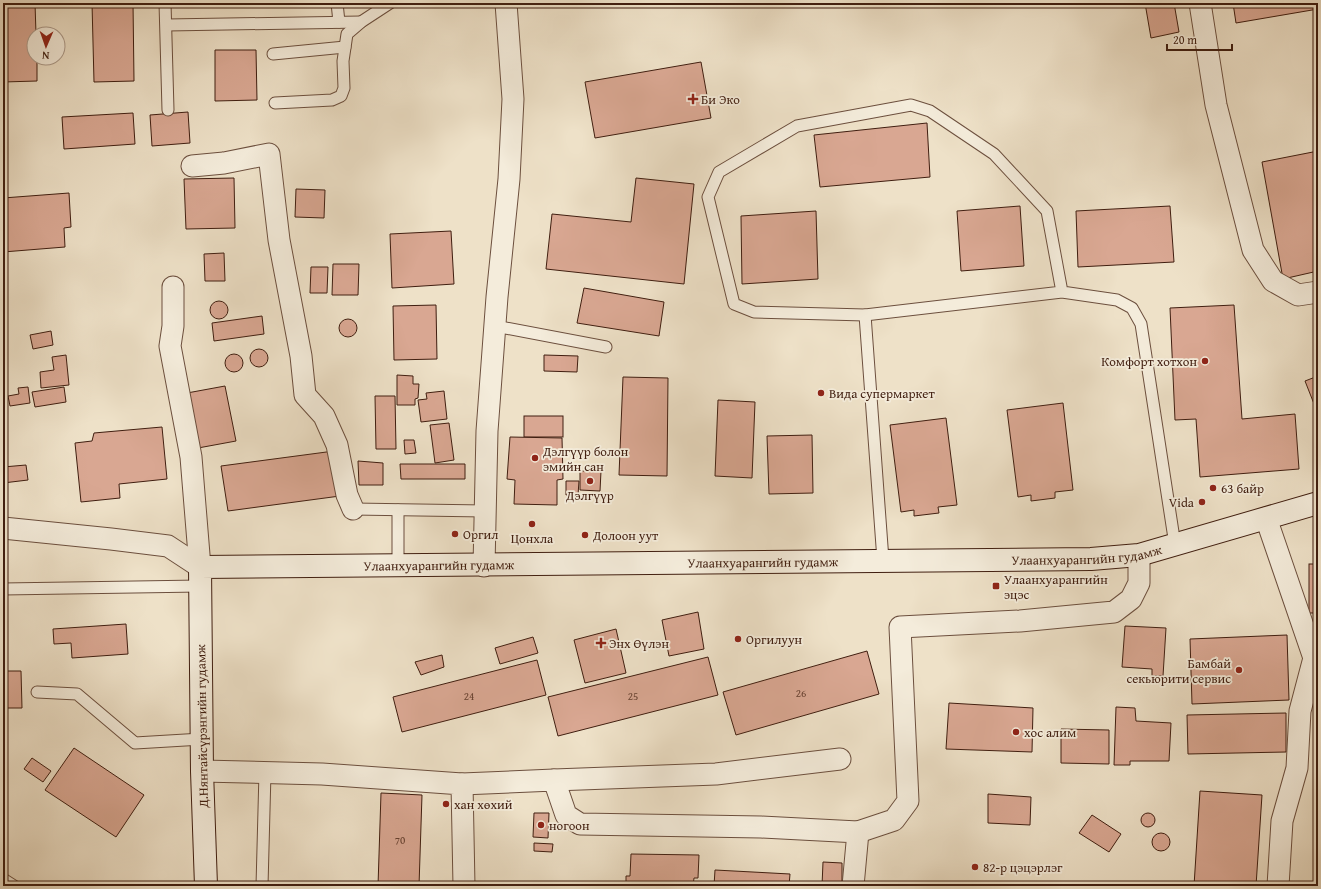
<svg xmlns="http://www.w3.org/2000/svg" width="1321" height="889" font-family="'Gentium Book Plus',serif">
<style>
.building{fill:#d9a792;stroke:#401e10}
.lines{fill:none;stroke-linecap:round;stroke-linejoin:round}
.service-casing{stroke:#6c4f3e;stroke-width:13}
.minor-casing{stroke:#6c4f3e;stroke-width:23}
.secondary-casing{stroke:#401e10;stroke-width:24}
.service{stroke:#f4ecdb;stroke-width:11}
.minor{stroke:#f4ecdb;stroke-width:21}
.secondary{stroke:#f4ecdb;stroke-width:22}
.poi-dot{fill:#8f2418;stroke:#f4ecdb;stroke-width:1.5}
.labels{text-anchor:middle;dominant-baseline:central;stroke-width:3.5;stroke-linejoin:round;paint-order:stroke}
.number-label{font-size:11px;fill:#664030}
.poi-label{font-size:13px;fill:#401e10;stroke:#f4ecdb;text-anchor:start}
.street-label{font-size:13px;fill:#401e10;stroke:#f4ecdb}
</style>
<rect width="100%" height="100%" fill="#eee1c8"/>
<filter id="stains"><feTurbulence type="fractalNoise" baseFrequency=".005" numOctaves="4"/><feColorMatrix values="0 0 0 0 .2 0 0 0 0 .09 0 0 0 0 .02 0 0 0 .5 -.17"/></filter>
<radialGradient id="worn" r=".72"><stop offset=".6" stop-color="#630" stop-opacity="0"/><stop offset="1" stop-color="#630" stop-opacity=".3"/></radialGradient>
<g class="building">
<polygon points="3,3 35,3 36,34 34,34 34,58 37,58 37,81 3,82"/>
<polygon points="92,3 133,3 134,81 94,82"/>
<polygon points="1145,3 1174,3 1179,32 1151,38"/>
<polygon points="1233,3 1318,3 1318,9 1236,23"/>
<polygon points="215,50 256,50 257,100 215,101"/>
<polygon points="701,62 711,118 595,138 585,82"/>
<polygon points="188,112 190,143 152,146 150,115"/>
<polygon points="133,113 135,144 64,149 62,117"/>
<polygon points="927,123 930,177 820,187 814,135"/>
<polygon points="1318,151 1318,271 1283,279 1262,162"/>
<polygon points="234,178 235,228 186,229 184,179"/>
<polygon points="636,178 694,184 684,284 546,269 552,214 631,222"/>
<polygon points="296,189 325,190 324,218 295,217"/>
<polygon points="69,193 71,227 64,228 65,247 3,252 3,198"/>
<polygon points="1020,206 1024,266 961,271 957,211"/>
<polygon points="1170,206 1174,262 1078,267 1076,211"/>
<polygon points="816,211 818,279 742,284 741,216"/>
<polygon points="451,231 454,284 392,288 390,234"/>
<polygon points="224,253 225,281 205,281 204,254"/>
<polygon points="333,264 359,264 358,295 332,295"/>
<polygon points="311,267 328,267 327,293 310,293"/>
<polygon points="584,288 664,302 659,336 577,323"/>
<circle cx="219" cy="310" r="9"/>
<polygon points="436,305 437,359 394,360 393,306"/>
<polygon points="1234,305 1242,419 1295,414 1299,469 1200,477 1196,419 1175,420 1170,308"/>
<polygon points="262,316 264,334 214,341 212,323"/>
<circle cx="348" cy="328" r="9"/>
<polygon points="51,331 53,345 33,349 30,335"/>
<circle cx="259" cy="358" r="9"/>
<circle cx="234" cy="363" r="9"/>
<polygon points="66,355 69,385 41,388 40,372 54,370 52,357"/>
<polygon points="544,355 578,356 577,372 544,371"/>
<polygon points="397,375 413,376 413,384 419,384 418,398 415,399 415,405 397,405"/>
<polygon points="1318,376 1318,414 1305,381"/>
<polygon points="623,377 668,378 667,476 619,475"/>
<polygon points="225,386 236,441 198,448 187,393"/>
<polygon points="28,387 30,403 10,406 8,396 19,394 18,388"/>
<polygon points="64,387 66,402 35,407 32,392"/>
<polygon points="444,391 447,419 421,422 418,400 427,399 426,393"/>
<polygon points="375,396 395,396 396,449 376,449"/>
<polygon points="718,400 755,402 752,478 715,476"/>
<polygon points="1063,403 1073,490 1055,492 1055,498 1031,501 1031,495 1018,497 1007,410"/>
<rect x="524" y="416" width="39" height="21"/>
<polygon points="946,418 957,505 938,507 939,513 914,516 914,510 901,512 890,425"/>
<polygon points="449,423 454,460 435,463 430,425"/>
<polygon points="162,427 167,479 119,484 120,498 81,502 75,443 92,441 94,433"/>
<polygon points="812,435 813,493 769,494 767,436"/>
<polygon points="510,437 562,438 563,479 557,480 557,505 514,504 515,480 507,479"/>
<polygon points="404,440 414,440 416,453 405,454"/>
<polygon points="334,451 340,496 228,511 221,466"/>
<polygon points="358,461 383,463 383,485 359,485"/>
<polygon points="400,464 465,464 465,479 401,479"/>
<polygon points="26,465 28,480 3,483 3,467"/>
<polygon points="580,471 601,471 600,491 580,490"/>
<polygon points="566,481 579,481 578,495 566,495"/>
<rect x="1309" y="564" width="9" height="49"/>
<polygon points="698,612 704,649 669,656 662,620"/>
<polygon points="126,624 128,654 72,658 71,643 54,644 53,629"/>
<polygon points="1125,626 1166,628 1163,676 1152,676 1152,669 1122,667"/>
<polygon points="616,629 626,673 585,683 574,640"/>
<polygon points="1287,635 1289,700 1192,704 1190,639"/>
<polygon points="533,637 538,653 500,664 495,648"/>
<polygon points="867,651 879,694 736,735 723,692"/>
<polygon points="442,655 444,667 421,675 415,662"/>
<polygon points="708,657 718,695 558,736 548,697"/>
<polygon points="537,660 546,695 402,732 393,697"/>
<polygon points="3,671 21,671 22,708 3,708"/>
<polygon points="949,703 1033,708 1032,752 946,749"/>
<polygon points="1116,707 1135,708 1136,721 1171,723 1169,761 1130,761 1130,765 1114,765"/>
<polygon points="1286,713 1286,752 1188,754 1187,715"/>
<polygon points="1061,729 1109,730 1109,764 1061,763"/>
<polygon points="74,748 144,795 116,837 45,790"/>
<polygon points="32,758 51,771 43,782 24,769"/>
<polygon points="1200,791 1262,795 1256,886 1194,886"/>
<polygon points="381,793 422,795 419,886 378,886"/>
<polygon points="988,794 1031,797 1030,825 988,823"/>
<polygon points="534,813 549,813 548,838 533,837"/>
<circle cx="1148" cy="820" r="7"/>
<polygon points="1092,815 1121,834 1109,852 1079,833"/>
<circle cx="1161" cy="842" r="9"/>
<polygon points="534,843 553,844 552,852 534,851"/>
<polygon points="631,854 699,855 698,878 694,878 693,886 626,886 626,876 630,876"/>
<polygon points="823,862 842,863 842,886 822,886"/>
<polygon points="715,870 790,874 789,886 714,886"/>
</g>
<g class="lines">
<g class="service-casing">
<g id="service">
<polyline points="165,3 168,110"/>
<polyline points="337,3 339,22"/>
<polyline points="167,25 361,22"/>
<polyline points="273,54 345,47"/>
<polyline points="275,103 332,100 341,96 344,88 343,61 347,34 361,22 390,3"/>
<polyline points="1062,292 1047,211 994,154 930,111 911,105 797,126 719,172 708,197 734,304 754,312 865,315 1062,292 1117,300 1132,308 1141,324 1175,545"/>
<polyline points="865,315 883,560"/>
<polyline points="495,326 606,347"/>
<polyline points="353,509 485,511"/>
<polyline points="398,565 398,510"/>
<polyline points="3,589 200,586"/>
<polyline points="37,692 77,694 135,743 202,739"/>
<polyline points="3,879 14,886"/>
<polyline points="262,886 265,772"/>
</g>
</g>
<g class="minor-casing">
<g id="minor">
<polyline points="1200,3 1216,105 1253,250 1273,281 1298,295 1318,292"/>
<polyline points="192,166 224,163 269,154 279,240 301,356 305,395 324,416 337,445 347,495 353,509"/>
<polyline points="173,287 173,326 170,346 191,457 200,567"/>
<polyline points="1266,518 1314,658"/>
<polyline points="3,528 111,539 168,546 200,567"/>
<polyline points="484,566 487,431 497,297 509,179 513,99 506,3"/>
<polyline points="202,771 322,774 462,784 464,886"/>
<polyline points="554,780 716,774 840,759"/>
<polyline points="462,784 554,780 566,815 580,824 761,827 858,832 853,886"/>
<polyline points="858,832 894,820 908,801 900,627 1020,621 1114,612 1131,599 1139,583 1139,555"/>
<polyline points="1278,886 1282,821 1297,768 1300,711 1314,658 1318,657"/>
</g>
</g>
<g class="secondary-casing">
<g id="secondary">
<path id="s1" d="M206 886 202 771 200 567 1091 559 1139 555 1318 503"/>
</g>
</g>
<use href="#service" class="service"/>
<use href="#minor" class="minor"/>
<use href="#secondary" class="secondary"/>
</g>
<g class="poi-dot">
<path d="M691 93h4v4h4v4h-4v4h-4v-4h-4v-4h4z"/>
<circle cx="1205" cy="361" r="4"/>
<circle cx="821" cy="393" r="4"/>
<circle cx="535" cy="458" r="4"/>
<circle cx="590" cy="481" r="4"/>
<circle cx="1213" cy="488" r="4"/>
<circle cx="1202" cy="502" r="4"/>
<circle cx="532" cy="524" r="4"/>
<circle cx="455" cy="534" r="4"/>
<circle cx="585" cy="535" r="4"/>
<rect x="992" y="582" width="8" height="8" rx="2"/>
<circle cx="738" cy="639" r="4"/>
<path d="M599 637h4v4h4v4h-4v4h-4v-4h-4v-4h4z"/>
<circle cx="1239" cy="670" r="4"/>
<circle cx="1016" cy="732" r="4"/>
<circle cx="446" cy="804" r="4"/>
<circle cx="541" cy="825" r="4"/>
<circle cx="975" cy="867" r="4"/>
</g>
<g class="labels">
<g class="number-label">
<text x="801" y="693">26</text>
<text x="469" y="696">24</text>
<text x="633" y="696">25</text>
<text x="400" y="840">70</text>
</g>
<g class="poi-label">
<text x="701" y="99">Би Эко</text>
<text x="1197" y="361" text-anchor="end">Комфорт хотхон</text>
<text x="829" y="393">Вида супермаркет</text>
<text x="543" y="451">Дэлгүүр болон<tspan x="543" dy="15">эмийн сан</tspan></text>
<text x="1221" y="488">63 байр</text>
<text x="590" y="495" text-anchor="middle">Дэлгүүр</text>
<text x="1194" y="502" text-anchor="end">Vida</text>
<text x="463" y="534">Оргил</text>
<text x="593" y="535">Долоон уут</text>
<text x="532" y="538" text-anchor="middle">Цонхла</text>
<text x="1004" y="579">Улаанхуарангийн<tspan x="1004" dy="15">эцэс</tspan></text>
<text x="746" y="639">Оргилуун</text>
<text x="609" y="643">Энх Өүлэн</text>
<text x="1231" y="663" text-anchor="end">Бамбай<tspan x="1231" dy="15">секьюрити сервис</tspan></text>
<text x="1024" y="732">хос алим</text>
<text x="454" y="804">хан хөхий</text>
<text x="549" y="825">ногоон</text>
<text x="983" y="867">82-р цэцэрлэг</text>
</g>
<g class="street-label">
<text stroke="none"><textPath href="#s1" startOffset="1206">Улаанхуарангийн гудамж</textPath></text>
<text stroke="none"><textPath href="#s1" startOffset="882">Улаанхуарангийн гудамж</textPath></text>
<text stroke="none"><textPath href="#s1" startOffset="558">Улаанхуарангийн гудамж</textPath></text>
<text transform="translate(202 726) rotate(-91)">Д.Нянтайсүрэнгийн гудамж</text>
</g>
</g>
<rect width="1321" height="889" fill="none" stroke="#eee1c8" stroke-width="16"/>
<rect x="4" y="4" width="1313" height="881" fill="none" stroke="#401e10" stroke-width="2"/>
<rect x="8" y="8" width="1305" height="873" fill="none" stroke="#401e10"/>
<g transform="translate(46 46) rotate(182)"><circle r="19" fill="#f4ecdb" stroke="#ac9a8a"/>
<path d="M0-3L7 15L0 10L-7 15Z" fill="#8f2418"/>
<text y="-6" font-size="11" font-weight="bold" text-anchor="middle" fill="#401e10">N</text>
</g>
<path d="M1167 44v6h65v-6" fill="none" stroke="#401e10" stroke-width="2"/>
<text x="1173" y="44" font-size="12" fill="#401e10" stroke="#f4ecdb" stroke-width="3" paint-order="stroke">20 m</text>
<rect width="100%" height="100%" filter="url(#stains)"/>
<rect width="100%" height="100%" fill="url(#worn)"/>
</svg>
